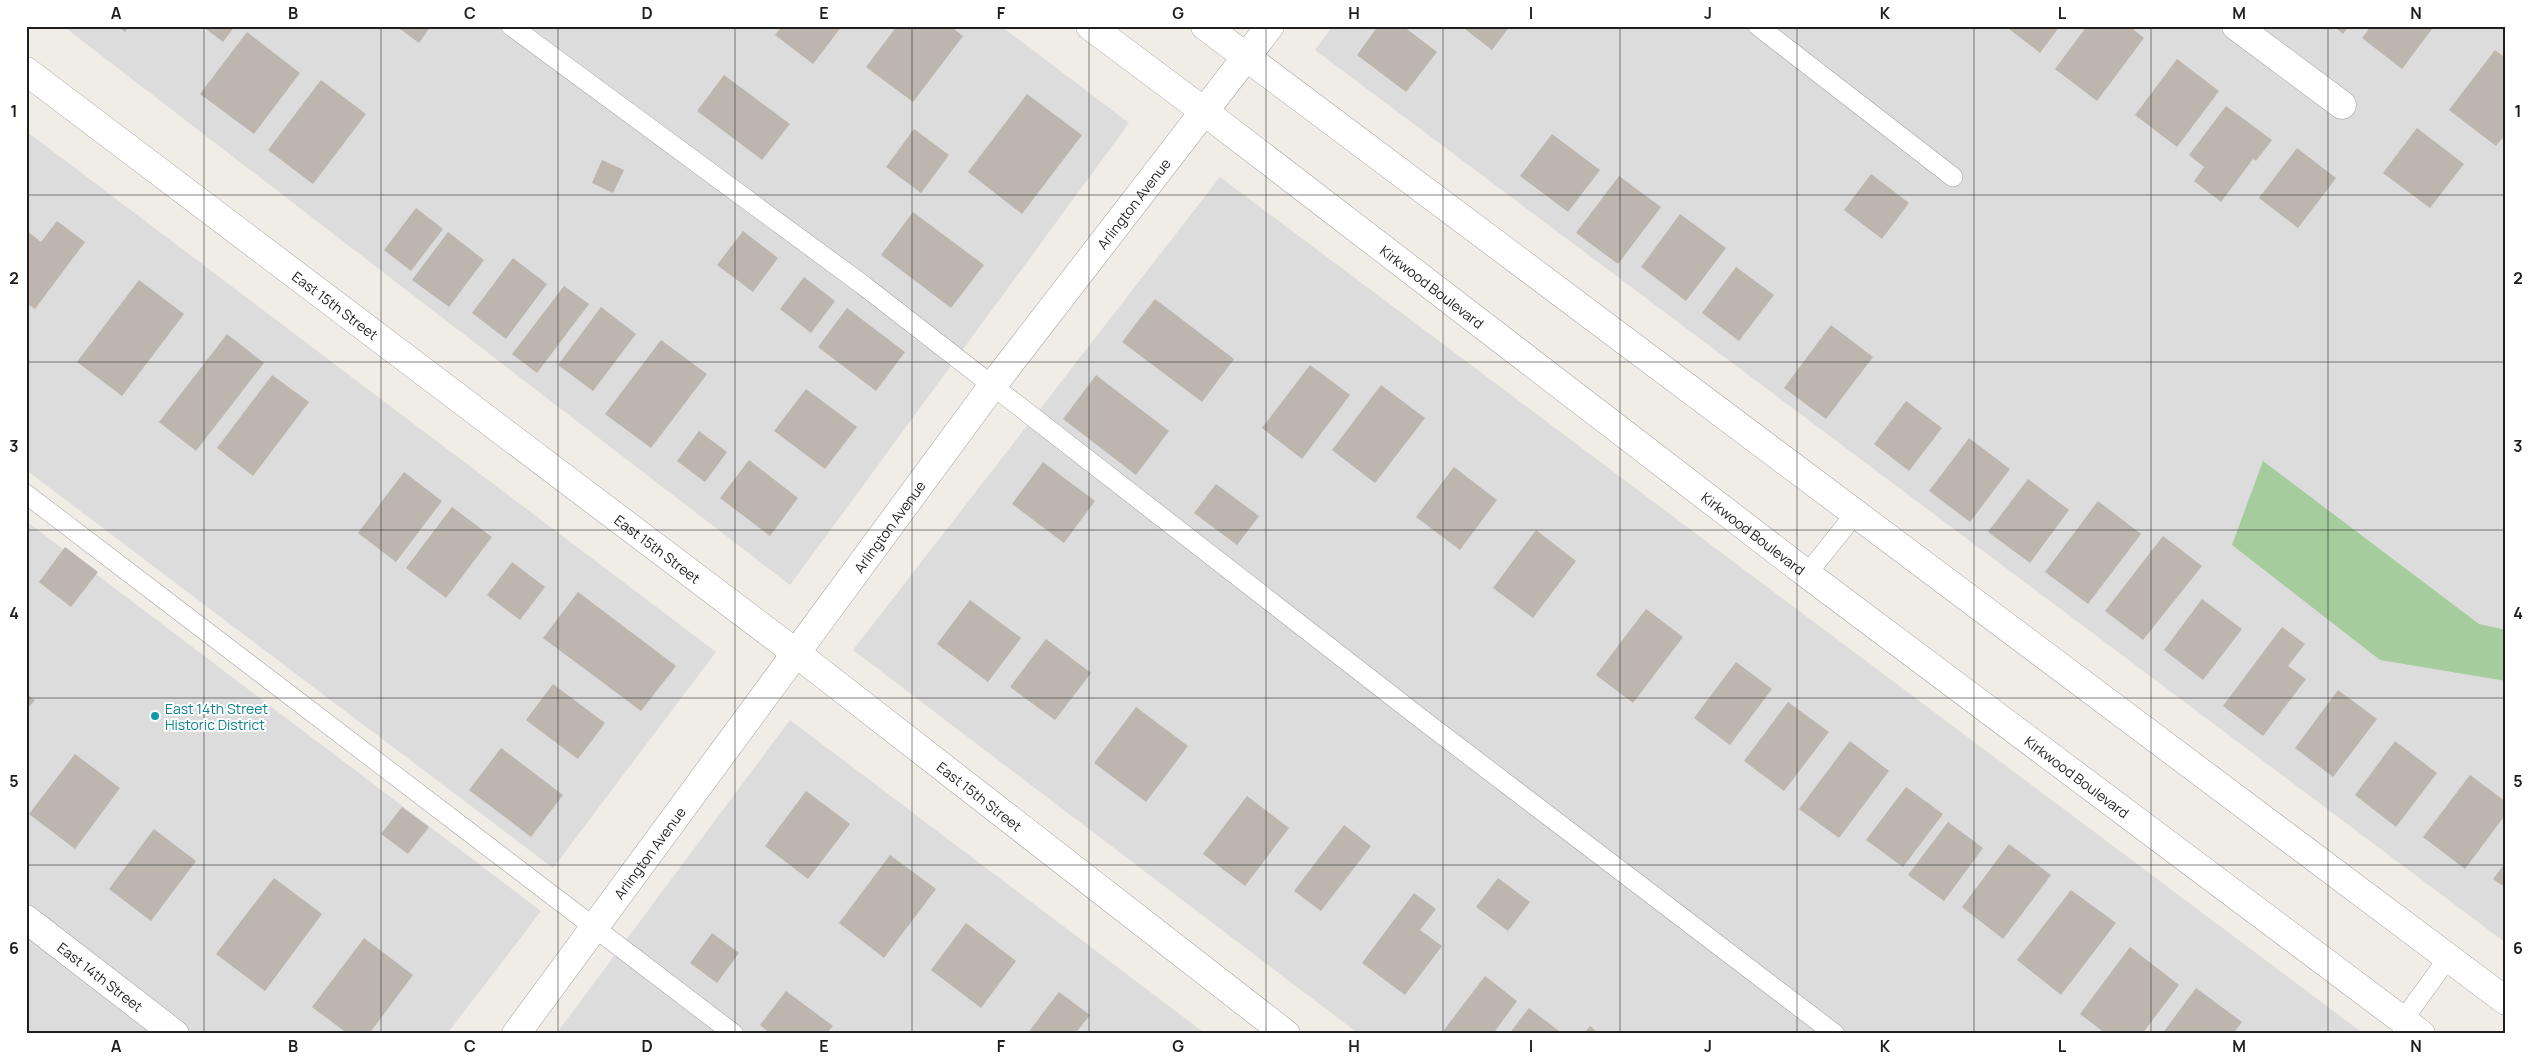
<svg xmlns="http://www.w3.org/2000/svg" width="2532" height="1060" font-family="Manrope,sans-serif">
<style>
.residential{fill:#dddcdc}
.forest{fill:#a6cc9e}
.building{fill:#bcb6af}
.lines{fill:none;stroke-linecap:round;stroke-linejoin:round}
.service-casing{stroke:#a3a3a3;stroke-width:20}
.minor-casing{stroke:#a3a3a3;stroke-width:29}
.tertiary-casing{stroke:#a3a3a3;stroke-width:29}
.service{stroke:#fff;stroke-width:19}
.minor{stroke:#fff;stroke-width:28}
.tertiary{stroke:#fff;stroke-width:28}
.grid{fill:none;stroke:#1f1f1f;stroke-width:1;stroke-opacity:0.55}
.culture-dot{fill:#0f9aa8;stroke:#fff;stroke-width:2}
.labels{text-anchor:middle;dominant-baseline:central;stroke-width:4;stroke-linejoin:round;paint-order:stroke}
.street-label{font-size:14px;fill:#1f1f1f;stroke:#fff}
.culture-label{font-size:14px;fill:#0d838f;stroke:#fff;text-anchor:start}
.neatline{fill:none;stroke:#1f1f1f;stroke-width:2}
.grid-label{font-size:16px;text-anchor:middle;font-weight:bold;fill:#1f1f1f}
</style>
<rect width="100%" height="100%" fill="#efede6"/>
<g class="residential">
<polygon points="63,26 1001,26 1129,123 790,585"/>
<polygon points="1333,26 2506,26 2506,943 1315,50"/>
<polygon points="26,131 716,652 553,868 26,470"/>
<polygon points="1220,177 2364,1034 1359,1034 853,650"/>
<polygon points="26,521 541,911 447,1034 26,1034"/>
<polygon points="790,720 1206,1034 556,1034"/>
</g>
<polygon class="forest" points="2263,461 2479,624 2506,630 2506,681 2380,660 2232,545"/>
<g class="building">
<polygon points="117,26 129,26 125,32"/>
<polygon points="202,26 235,26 223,42"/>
<polygon points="396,26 431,26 419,43"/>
<polygon points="782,26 842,26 813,64 775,35"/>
<polygon points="897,26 950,26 963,36 913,102 866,67"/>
<polygon points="1378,26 1403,26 1437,52 1406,92 1357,55"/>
<polygon points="1461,26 1510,26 1492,50"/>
<polygon points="2005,26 2060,26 2040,53"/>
<polygon points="2087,26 2129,26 2144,38 2097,101 2055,69"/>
<polygon points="2333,26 2349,26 2343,34"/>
<polygon points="2371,26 2429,26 2432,29 2402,69 2362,38"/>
<polygon points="247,32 300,73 254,134 200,94"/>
<polygon points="2495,50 2506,58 2506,134 2496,146 2449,110"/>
<polygon points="2177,59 2219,91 2177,147 2135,115"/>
<polygon points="724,75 790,124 762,160 697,111"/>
<polygon points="321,80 366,114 313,184 268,150"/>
<polygon points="1027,94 1082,135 1022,214 968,172"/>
<polygon points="2226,106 2272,140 2256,161 2253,159 2221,202 2194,181 2204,167 2189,155"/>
<polygon points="2417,128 2464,164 2430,208 2383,173"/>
<polygon points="914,129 949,155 921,193 886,167"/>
<polygon points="1552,134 1600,170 1568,212 1520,176"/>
<polygon points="2297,148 2336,178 2298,228 2259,198"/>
<polygon points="602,160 624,170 613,193 592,183"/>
<polygon points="1871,174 1909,203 1882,239 1844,210"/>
<polygon points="1619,176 1661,207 1618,264 1576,233"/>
<polygon points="416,208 443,229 411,271 384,250"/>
<polygon points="913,212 984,265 951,308 881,255"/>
<polygon points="1680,214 1726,248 1686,301 1641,267"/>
<polygon points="57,221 85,242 35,309 26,303 26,230 41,242"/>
<polygon points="743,231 778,258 753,292 717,265"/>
<polygon points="448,232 484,260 449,307 412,280"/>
<polygon points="513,258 547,284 506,339 472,313"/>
<polygon points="1736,267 1774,295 1739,341 1702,313"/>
<polygon points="804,277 835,301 811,333 780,309"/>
<polygon points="139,280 184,314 122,396 77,362"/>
<polygon points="564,286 589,304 537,373 512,354"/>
<polygon points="1155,299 1234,359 1202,402 1122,342"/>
<polygon points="601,307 636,334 593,391 558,365"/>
<polygon points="847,308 905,352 876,391 818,347"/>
<polygon points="1831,325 1873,357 1826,419 1784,388"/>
<polygon points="227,334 264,363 196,451 159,422"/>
<polygon points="661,340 707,374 651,448 605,414"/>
<polygon points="1310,365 1350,395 1302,459 1262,428"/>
<polygon points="272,375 309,402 253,476 217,448"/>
<polygon points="1096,375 1169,431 1136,475 1063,419"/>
<polygon points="1381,385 1425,418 1375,483 1332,450"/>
<polygon points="806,389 857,427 825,469 774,431"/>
<polygon points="1906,401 1942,428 1909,471 1874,444"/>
<polygon points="699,431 727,452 705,482 677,461"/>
<polygon points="1969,438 2010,469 1970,522 1929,491"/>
<polygon points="749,460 798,498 770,536 720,498"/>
<polygon points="1043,462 1095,501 1064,543 1012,504"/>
<polygon points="1454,467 1497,500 1460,550 1416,517"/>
<polygon points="404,472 442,501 396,562 358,533"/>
<polygon points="2028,479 2069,510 2030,563 1988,532"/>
<polygon points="1216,484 1259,516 1237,545 1194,513"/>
<polygon points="2098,501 2141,534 2088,604 2045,572"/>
<polygon points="452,507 492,537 446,598 406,568"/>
<polygon points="1536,530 1576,561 1533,618 1493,588"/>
<polygon points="2163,536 2202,566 2143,640 2105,611"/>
<polygon points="65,547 98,572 71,607 39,582"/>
<polygon points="512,562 545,587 520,620 487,595"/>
<polygon points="578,592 676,666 641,711 543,638"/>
<polygon points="2202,599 2242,629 2203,680 2164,650"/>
<polygon points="970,600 1021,638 988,682 937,644"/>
<polygon points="1646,609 1683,637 1633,703 1596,675"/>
<polygon points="2282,627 2305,644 2288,666 2306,679 2263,736 2223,706"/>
<polygon points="1046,639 1091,673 1055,720 1010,687"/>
<polygon points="1736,662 1772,689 1730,745 1694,718"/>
<polygon points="553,684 605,723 578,759 526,720"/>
<polygon points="2338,690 2377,719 2333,777 2295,748"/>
<polygon points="26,694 35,700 26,711"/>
<polygon points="1788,702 1829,732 1784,791 1744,761"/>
<polygon points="1136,707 1188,746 1146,802 1094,763"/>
<polygon points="1850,741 1889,771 1839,838 1799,809"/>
<polygon points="2395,741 2437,773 2396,827 2355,795"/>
<polygon points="501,748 563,795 531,837 469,790"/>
<polygon points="75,754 120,788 75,849 29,814"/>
<polygon points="2470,775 2506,802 2506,814 2465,869 2423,837"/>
<polygon points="1906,787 1943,814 1903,867 1866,840"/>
<polygon points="806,791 850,824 808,879 765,846"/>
<polygon points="1247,796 1289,828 1245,886 1203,854"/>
<polygon points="402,807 429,827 408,854 381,834"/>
<polygon points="1948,822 1983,848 1944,901 1908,875"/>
<polygon points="1344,825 1371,846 1321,911 1294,891"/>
<polygon points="154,829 196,861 151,921 109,889"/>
<polygon points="2009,844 2051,875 2003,939 1962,907"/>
<polygon points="890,855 936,889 884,958 839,923"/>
<polygon points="2506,862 2506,888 2493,879"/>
<polygon points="274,878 322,914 265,991 216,954"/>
<polygon points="1498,878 1530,902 1508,931 1476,907"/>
<polygon points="2071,890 2116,923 2061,995 2017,960"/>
<polygon points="1414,893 1436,909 1420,930 1442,946 1405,995 1362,963"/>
<polygon points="966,923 1016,961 981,1008 931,970"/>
<polygon points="712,933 739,953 717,983 690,963"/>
<polygon points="364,938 413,975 369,1034 348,1034 312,1007"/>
<polygon points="2130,947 2179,985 2142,1034 2106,1034 2080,1014"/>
<polygon points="1485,976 1517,1001 1493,1034 1441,1034"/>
<polygon points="2196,988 2242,1022 2233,1034 2162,1034"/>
<polygon points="786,991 833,1026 826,1034 771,1034 760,1025"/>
<polygon points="1059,992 1090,1015 1075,1034 1027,1034"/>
<polygon points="1529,1008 1563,1034 1509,1034"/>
<polygon points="1590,1026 1599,1034 1584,1034"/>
</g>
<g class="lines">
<g class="service-casing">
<g id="service">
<polyline points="511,26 863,285 1428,724 1835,1034"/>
<polyline points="1758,26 1953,177"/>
<polyline points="26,494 734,1034"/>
<polyline points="1807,574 1855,514"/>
<polyline points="2403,1020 2448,958"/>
</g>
</g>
<g class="minor-casing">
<g id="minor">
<polyline points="2236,26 2342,105"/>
<path id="s1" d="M516 1034 993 385 1270 26"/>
</g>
</g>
<g class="tertiary-casing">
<g id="tertiary">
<path id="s2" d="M1090 26 1205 112 1807 574 2421 1034"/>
<polyline points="1205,26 2506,1001"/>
<path id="s3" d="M26 71 796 653 1286 1034"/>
<path id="s4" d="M26 919 175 1034"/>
</g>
</g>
<use href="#service" class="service"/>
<use href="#minor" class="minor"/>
<use href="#tertiary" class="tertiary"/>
</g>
<path class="grid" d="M204 26V1034M381 26V1034M558 26V1034M735 26V1034M912 26V1034M1089 26V1034M1266 26V1034M1443 26V1034M1620 26V1034M1797 26V1034M1974 26V1034M2151 26V1034M2328 26V1034M26 195H2506M26 362H2506M26 530H2506M26 698H2506M26 865H2506"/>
<circle class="culture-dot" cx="155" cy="716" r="5"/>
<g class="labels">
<g class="street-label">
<text stroke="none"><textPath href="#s1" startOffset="1035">Arlington Avenue</textPath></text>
<text stroke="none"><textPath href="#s2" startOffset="430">Kirkwood Boulevard</textPath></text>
<text stroke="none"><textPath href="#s3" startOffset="388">East 15th Street</textPath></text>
<text stroke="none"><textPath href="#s1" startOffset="630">Arlington Avenue</textPath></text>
<text stroke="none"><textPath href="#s2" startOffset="835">Kirkwood Boulevard</textPath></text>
<text stroke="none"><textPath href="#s3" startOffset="792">East 15th Street</textPath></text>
<text stroke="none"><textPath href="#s2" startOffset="1240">Kirkwood Boulevard</textPath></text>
<text stroke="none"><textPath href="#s3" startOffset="1198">East 15th Street</textPath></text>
<text stroke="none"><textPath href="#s1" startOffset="225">Arlington Avenue</textPath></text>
<text stroke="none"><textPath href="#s4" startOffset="94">East 14th Street</textPath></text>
</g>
<g class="culture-label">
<text x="165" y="708">East 14th Street<tspan x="165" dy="16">Historic District</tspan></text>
</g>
</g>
<rect width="2532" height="1060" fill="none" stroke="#ffffff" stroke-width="55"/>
<rect x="28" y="28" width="2476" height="1004" class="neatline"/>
<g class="grid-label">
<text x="116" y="19">A</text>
<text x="293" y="19">B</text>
<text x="470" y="19">C</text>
<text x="647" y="19">D</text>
<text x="824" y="19">E</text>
<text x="1001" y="19">F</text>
<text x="1178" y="19">G</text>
<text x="1354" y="19">H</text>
<text x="1531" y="19">I</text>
<text x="1708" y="19">J</text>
<text x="1885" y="19">K</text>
<text x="2062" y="19">L</text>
<text x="2239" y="19">M</text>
<text x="2416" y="19">N</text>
<text x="14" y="117">1</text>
<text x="2518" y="117">1</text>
<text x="14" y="284">2</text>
<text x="2518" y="284">2</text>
<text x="14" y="452">3</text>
<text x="2518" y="452">3</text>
<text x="14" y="619">4</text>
<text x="2518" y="619">4</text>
<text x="14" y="787">5</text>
<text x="2518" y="787">5</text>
<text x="14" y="954">6</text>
<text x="2518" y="954">6</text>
<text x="116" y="1052">A</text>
<text x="293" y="1052">B</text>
<text x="470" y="1052">C</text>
<text x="647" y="1052">D</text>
<text x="824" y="1052">E</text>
<text x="1001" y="1052">F</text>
<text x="1178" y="1052">G</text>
<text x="1354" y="1052">H</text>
<text x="1531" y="1052">I</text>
<text x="1708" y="1052">J</text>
<text x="1885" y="1052">K</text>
<text x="2062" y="1052">L</text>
<text x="2239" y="1052">M</text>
<text x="2416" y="1052">N</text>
</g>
</svg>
